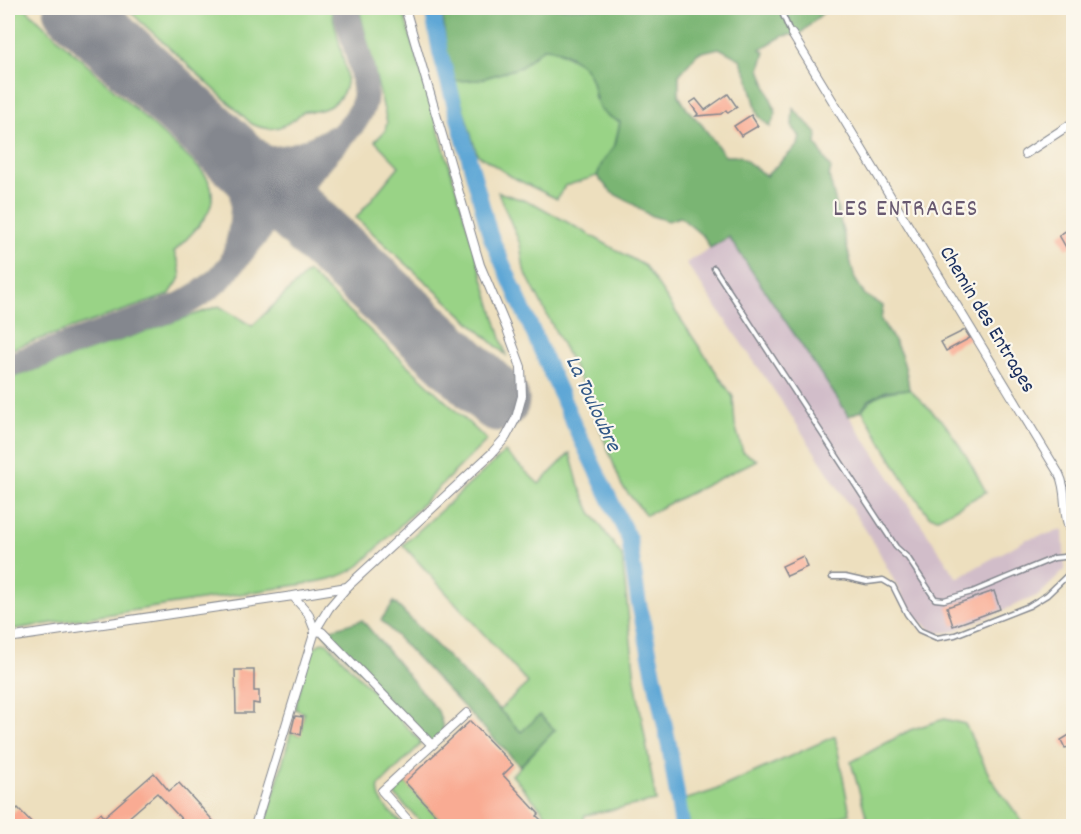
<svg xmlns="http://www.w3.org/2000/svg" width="1081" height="834" font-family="Dekko,sans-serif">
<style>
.industrial{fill:#d1bdc9}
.green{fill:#99d386;stroke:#5a8172;stroke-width:1.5}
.forest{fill:#7ab573;stroke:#4a7268;stroke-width:1.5}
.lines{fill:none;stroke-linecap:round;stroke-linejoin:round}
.river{stroke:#5fa7d6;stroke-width:16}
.taxiway{stroke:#84878e;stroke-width:26}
.runway{stroke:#84878e;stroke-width:63}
.building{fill:#f9ab93}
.lane-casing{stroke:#84878e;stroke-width:7}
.street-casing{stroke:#84878e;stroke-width:10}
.lane{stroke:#fff;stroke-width:4}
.street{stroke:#fff;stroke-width:8}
.labels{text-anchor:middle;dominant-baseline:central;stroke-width:4.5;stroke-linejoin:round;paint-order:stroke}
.street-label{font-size:21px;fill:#1b2f5e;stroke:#fbf7ec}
.water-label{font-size:22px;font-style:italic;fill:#335988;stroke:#fbf7ec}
.quarter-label{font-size:24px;letter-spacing:1.5px;fill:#695a71;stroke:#fbf7ec}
</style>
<rect width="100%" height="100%" fill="#fbf7ec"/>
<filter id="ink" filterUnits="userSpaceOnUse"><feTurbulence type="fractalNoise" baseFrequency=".0167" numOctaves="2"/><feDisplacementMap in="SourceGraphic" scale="12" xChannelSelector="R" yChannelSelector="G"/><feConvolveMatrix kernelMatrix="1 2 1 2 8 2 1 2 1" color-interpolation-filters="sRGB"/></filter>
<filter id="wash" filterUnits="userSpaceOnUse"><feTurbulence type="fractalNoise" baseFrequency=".008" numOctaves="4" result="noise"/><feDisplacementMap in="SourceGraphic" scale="24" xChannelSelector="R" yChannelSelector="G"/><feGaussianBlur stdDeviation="1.35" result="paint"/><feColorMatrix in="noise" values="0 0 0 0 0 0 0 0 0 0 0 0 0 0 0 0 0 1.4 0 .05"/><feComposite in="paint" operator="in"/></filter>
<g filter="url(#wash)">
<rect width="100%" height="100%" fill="#eddfbe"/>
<polygon class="industrial" points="729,236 957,578 1027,539 1063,530 1065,570 1039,595 951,632 935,633 912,615 876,546 788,411 686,263"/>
<g class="green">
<path d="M8 8H25L194 163C198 168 204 172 207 178 225 208 193 231 174 252L179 264 181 277 169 295 8 350Z"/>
<path d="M126 8H331L346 71C349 91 338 107 316 111 312 112 306 110 303 112 300 114 298 116 296 118 281 129 269 132 252 124Z"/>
<polygon points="359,8 402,8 506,355 356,218 399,166 375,141 385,131 387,122"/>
<polygon points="543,48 553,48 586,67 592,80 595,99 620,122 615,145 602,163 597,176 565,186 557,199 512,177 477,154 455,81 478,80 521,67"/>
<polygon points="498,192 535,204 645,266 733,397 735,425 743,452 757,460 646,515 622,486 585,389 524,270 520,244"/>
<path d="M308 272 487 440 360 565C343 578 325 580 304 584L8 630V379L219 306 252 326Z"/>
<path d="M909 389 945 424 967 457 986 492 938 518 929 516 904 480 862 410C874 393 889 391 909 389Z"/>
<polygon points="505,452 539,484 570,453 579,486 591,512 622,556 635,679 656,801 585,815 582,826 556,826 512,775 555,730 522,733 499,710 528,683 403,545"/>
<path d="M322 642 327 643 420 741V745L379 786C375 802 395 816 405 826H265L291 732 300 735 304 713 295 709 310 651Z"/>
<polygon points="944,719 965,724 991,779 1022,821 1024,826 869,826 851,762 910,730"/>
<polygon points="835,736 850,814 812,826 690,826 684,800 713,791"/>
<polygon points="405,782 446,826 425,826 393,793"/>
</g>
<g class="forest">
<path d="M442 8H828L800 34 783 36 760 49 765 52 760 69 776 113 770 127 758 115 748 77 740 59 719 48 698 53 679 75V96L687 109 702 125 725 156H740L766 176 798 145 800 137 792 126 793 108 817 134 816 144 831 169 829 176 855 279 865 295 883 306 881 320C897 344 906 359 909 389L886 391 869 400 862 410 849 416 729 237 710 248 704 237 680 217 668 221 649 215 630 202 612 193 597 176 602 163 615 145 620 122C614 119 605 116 601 110 594 101 595 89 591 79 585 62 561 48 543 48L521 67 478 80 455 81 446 49Z"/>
<polygon points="394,602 521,732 540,715 555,730 520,766 381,620"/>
<polygon points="362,620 438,711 445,733 432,745 322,632"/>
</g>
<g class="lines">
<polyline class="river" points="432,8 440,52 490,235 577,431 629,539 638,599 669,745 682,826"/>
<g class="taxiway">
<path d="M227 147C235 151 244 156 253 158 282 163 309 153 333 139"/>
<path d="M227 147C231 154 236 161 238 168 246 194 244 232 234 257"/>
<path d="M8 366 175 308C192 300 206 291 220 278L284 200 354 122C358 116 363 108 364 101 368 76 351 32 345 8"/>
</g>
<polyline class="runway" points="75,8 498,400"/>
</g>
<g id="blocks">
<g class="building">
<polygon points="728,94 737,107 728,113 726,110 721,114 696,116 698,114 690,103 696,99 705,110"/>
<polygon points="751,115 758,126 741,136 734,126"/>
<polygon points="1074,226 1074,245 1067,249 1059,235"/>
<polygon points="965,330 970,338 946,351 941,342"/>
<polygon points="803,556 807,567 787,576 782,566"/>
<polygon points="994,591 1000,609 953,626 947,607"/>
<polygon points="235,670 254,670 254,691 259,691 259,704 253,703 253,713 236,713"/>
<polygon points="295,716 303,717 301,735 291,732"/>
<polygon points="470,721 513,765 503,775 539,814 537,816 547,826 446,826 405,782"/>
<polygon points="1071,734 1074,746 1065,748 1061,740"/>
<polygon points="154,773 169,791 179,783 218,826 188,826 157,793 119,826 98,826 92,820 101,813 104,817"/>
<polygon points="18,808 35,826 8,826 8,817"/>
</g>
</g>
</g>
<g filter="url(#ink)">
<use href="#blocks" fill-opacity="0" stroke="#84878e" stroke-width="1.5"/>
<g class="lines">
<g class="lane-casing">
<g id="lane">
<polyline points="780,8 791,34"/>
<polyline points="714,268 896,547 908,558 935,599 944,600 972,592 1054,558 1074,556"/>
<polyline points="832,577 845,577 867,582 883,580 893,586 907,614 919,630 937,638 955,635 1029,606 1047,595 1074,569"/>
</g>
</g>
<g class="street-casing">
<g id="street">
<path d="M792 34 1059 474C1069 494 1060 516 1074 538"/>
<polyline points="1025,154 1074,122"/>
<polyline points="293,596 347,587"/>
<polyline points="8,638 293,596 308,613 315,631 322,632 432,745"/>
<polyline points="255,826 315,631 329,608 347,587 491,454 506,437 516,418 522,396 521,367 507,329 480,265 405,8"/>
<polyline points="413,826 382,791 467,713"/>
</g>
</g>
<use href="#lane" class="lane"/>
<use href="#street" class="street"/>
</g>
</g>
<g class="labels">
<g class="street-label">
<text transform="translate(986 320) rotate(59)">Chemin des Entrages</text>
</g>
<g class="water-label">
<text transform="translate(592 404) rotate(65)">La Touloubre</text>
</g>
<g class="quarter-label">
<text x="906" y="210">LES ENTRAGES</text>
</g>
</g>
<rect width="1081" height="834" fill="none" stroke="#fbf7ec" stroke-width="30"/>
</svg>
